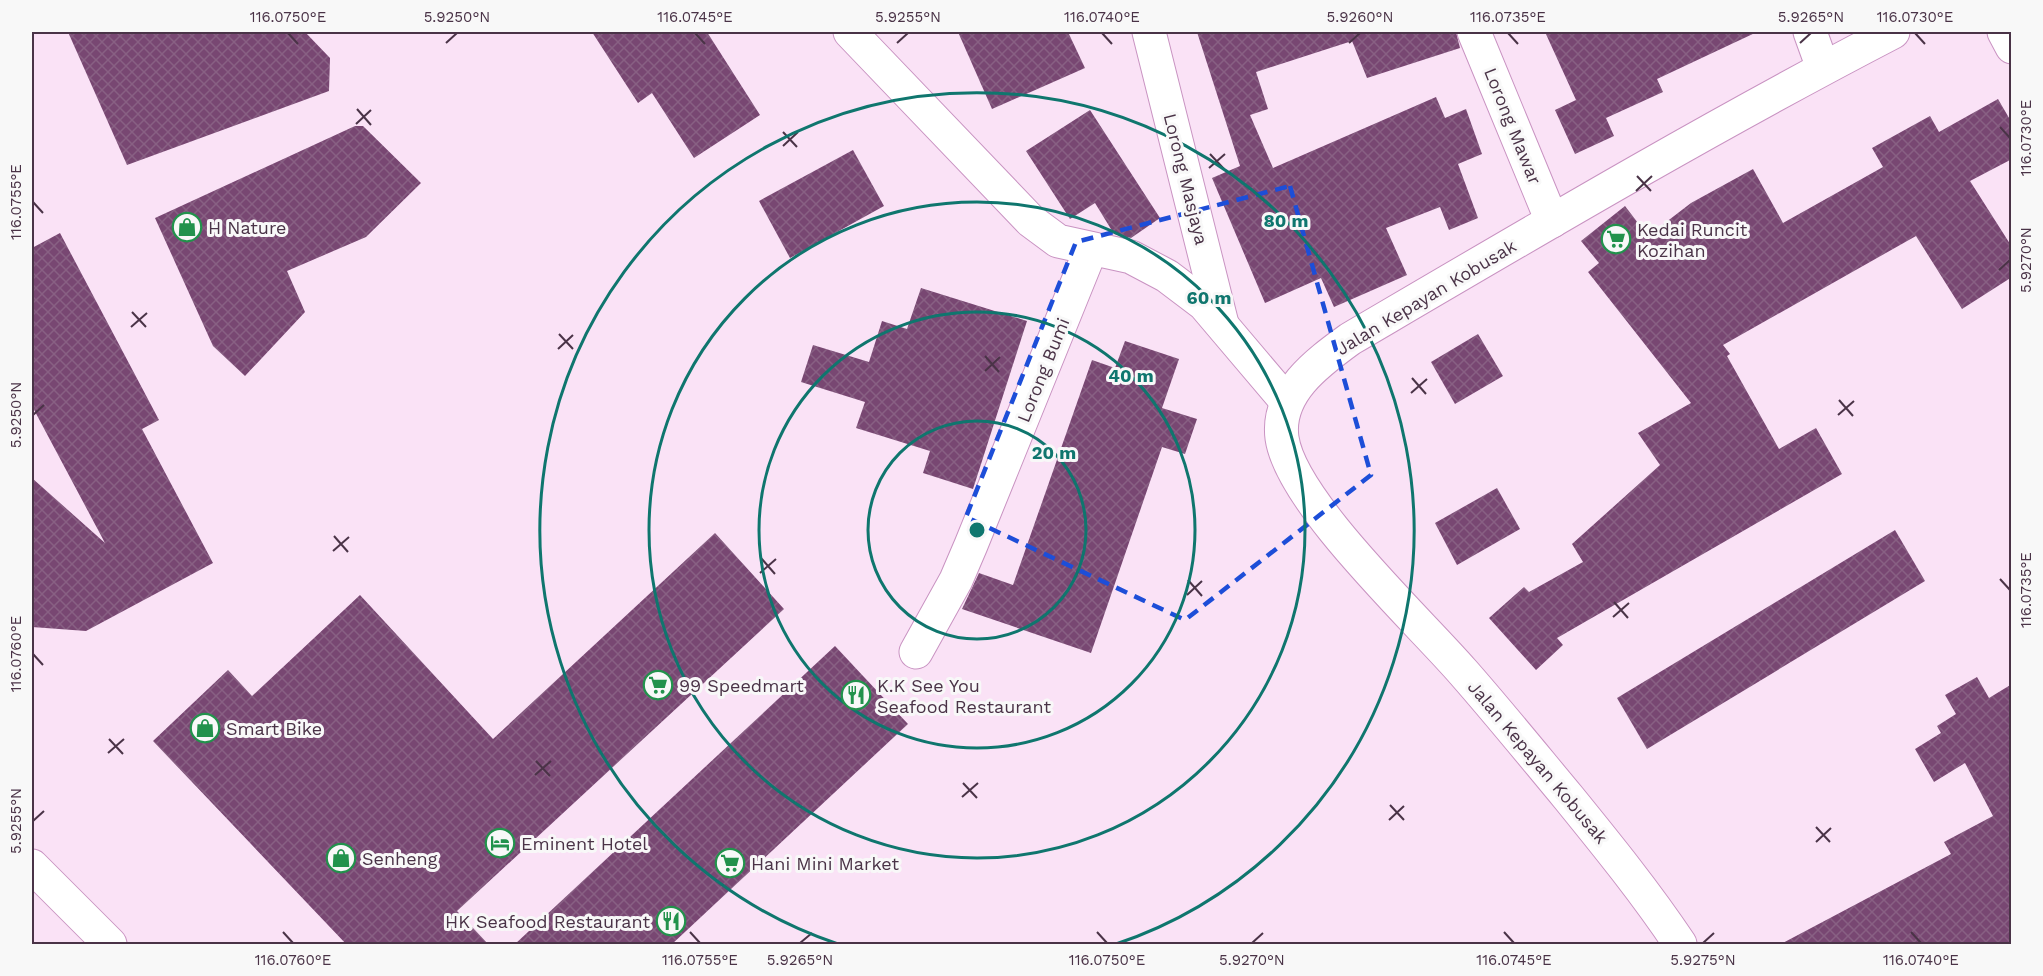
<svg xmlns="http://www.w3.org/2000/svg" width="2043" height="976" font-family="'Work Sans',sans-serif">
<style>
.building{fill:url(#building-cross-hatch)}
.lines{fill:none;stroke-linecap:round;stroke-linejoin:round}
.minor-casing{stroke:#c993c2;stroke-width:35}
.tertiary-casing{stroke:#c993c2;stroke-width:35}
.primary-casing{stroke:#c993c2;stroke-width:35}
.minor{stroke:#fff;stroke-width:33}
.tertiary{stroke:#fff;stroke-width:33}
.primary{stroke:#fff;stroke-width:33}
.marked{fill:none;stroke:#1d4ed8;stroke-width:4.5;stroke-dasharray:12 8;stroke-linejoin:round}
.ticks{fill:none;stroke:#4a3347;stroke-width:2}
.ring{fill:none;stroke:#0f766e;stroke-width:3}
.labels{text-anchor:middle;dominant-baseline:central;stroke-width:6;stroke-linejoin:round;paint-order:stroke}
.street-label{font-size:18px;fill:#4a3347;stroke:#f8f8f8}
.poi-label{font-size:18px;fill:#4a3347;stroke:#f8f8f8;text-anchor:start}
.centre{fill:#0f766e;stroke:#f8f8f8;stroke-width:3}
.ring-label{font-size:18px;text-anchor:middle;font-weight:bold;fill:#0f766e;stroke:#f8f8f8;stroke-width:6;stroke-linejoin:round;paint-order:stroke}
.neatline{fill:none;stroke:#4a3347;stroke-width:2}
.ticks-label{font-size:15px;text-anchor:middle;fill:#4a3347}
</style>
<defs>
<pattern id="building-cross-hatch" width="8" height="8" patternUnits="userSpaceOnUse" patternTransform="scale(1.5)"><rect width="8" height="8" fill="#784772"/><path d="M0 0l8 8M0 8l8-8" fill="none" stroke="#886083"/></pattern>
</defs>
<rect width="100%" height="100%" fill="#fae2f6"/>
<g class="building">
<polygon points="68,32 305,32 330,58 329,91 127,165"/>
<polygon points="592,32 707,32 760,115 694,158 652,93 638,103"/>
<polygon points="958,32 1068,32 1085,68 992,109"/>
<polygon points="1197,32 1456,32 1460,48 1367,78 1352,41 1256,72 1268,109 1250,115 1273,168 1436,97 1445,118 1466,109 1482,154 1458,164 1478,218 1449,230 1440,207 1386,228 1407,275 1334,307 1321,278 1265,303 1212,178 1240,166"/>
<polygon points="1545,32 1757,32 1657,79 1663,92 1606,118 1614,136 1575,154 1555,110 1576,100"/>
<polygon points="1998,99 2012,123 2012,159 1970,181 2012,247 2012,277 1962,309 1916,236 1723,345 1730,354 1727,356 1779,449 1816,428 1842,474 1557,638 1563,645 1536,670 1489,618 1524,587 1529,592 1583,562 1572,544 1660,465 1638,433 1691,403 1588,272 1599,263 1581,241 1625,206 1648,236 1691,203 1753,169 1783,223 1883,167 1872,148 1930,116 1939,132"/>
<polygon points="1090,110 1160,218 1131,238 1114,234 1095,203 1070,219 1026,151"/>
<polygon points="355,126 363,126 421,183 366,237 287,271 305,312 245,376 213,346 155,218"/>
<polygon points="853,150 884,206 790,258 759,201"/>
<polygon points="60,233 159,420 142,429 213,563 86,631 32,627 32,478 105,543 32,406 32,248"/>
<polygon points="921,288 1027,321 973,489 923,473 930,451 856,428 865,402 801,382 813,345 869,362 882,321 907,329"/>
<polygon points="1478,334 1503,376 1455,404 1431,362"/>
<polygon points="1125,341 1179,359 1162,408 1197,419 1185,454 1162,447 1091,653 962,609 979,573 1013,585 1092,360 1115,368"/>
<polygon points="1497,488 1520,529 1457,565 1435,523"/>
<polygon points="1895,530 1925,581 1647,749 1617,698"/>
<polygon points="715,533 784,609 457,911 489,945 347,945 153,741 228,670 252,696 360,595 493,739"/>
<polygon points="835,646 908,724 671,945 514,945"/>
<polygon points="1977,677 1989,698 2012,684 2012,945 1779,945 1951,854 1944,842 1993,816 1965,763 1934,782 1915,749 1941,733 1937,726 1956,714 1945,695"/>
</g>
<g class="lines">
<g class="minor-casing">
<g id="minor">
<polyline points="850,32 1031,221 1058,241 1131,257 1167,276 1204,304 1287,402"/>
<polyline points="1149,32 1222,324"/>
<polyline points="1474,32 1552,221"/>
<polyline points="1810,32 1823,68"/>
<polyline points="2004,32 2012,47"/>
<polyline points="916,652 956,580 971,545 1091,249"/>
</g>
</g>
<g class="tertiary-casing">
<path id="tertiary" d="M1680 944C1646 893 1607 845 1568 797 1533 755 1499 713 1463 672 1418 620 1291 502 1282 438 1276 393 1317 363 1350 339 1529 234 1708 128 1893 32"/>
</g>
<g class="primary-casing">
<polyline id="primary" points="32,866 110,944"/>
</g>
<use href="#minor" class="minor"/>
<use href="#tertiary" class="tertiary"/>
<use href="#primary" class="primary"/>
</g>
<path class="marked" d="M1290 186 1371 475 1185 620 966 517 1076 242Z"/>
<path class="ticks" d="M288 33 298 44M695 33 705 44M1102 33 1112 44M1508 33 1518 44M1915 33 1925 44M446 43 457 33M897 43 908 33M1349 43 1360 33M1800 43 1811 33M357 109 371 125M356 124 371 110M2000 127 2010 138M783 132 797 147M783 146 798 132M1210 154 1224 169M1209 168 1225 154M1637 176 1651 191M1636 191 1652 176M33 202 43 213M1999 270 2010 260M132 312 146 327M131 327 147 313M559 334 573 349M558 349 573 335M985 356 999 372M985 371 1000 357M1412 378 1426 394M1411 393 1427 379M1839 400 1853 416M33 415 44 405M1838 415 1854 401M334 536 348 552M333 551 349 537M761 558 775 574M760 573 776 559M2000 579 2010 590M1188 580 1202 596M1187 595 1202 581M1614 602 1628 618M1613 617 1629 603M33 654 43 665M109 739 123 754M108 753 124 739M536 761 550 776M535 775 551 761M963 783 977 798M962 797 978 783M1390 805 1404 820M1389 820 1404 806M33 821 44 811M1816 827 1830 842M1816 842 1831 828M283 932 293 943M690 932 700 943M1097 932 1107 943M1504 932 1514 943M1911 932 1921 943M800 943 812 933M1252 943 1263 933M1703 943 1714 933"/>
<g class="ring">
<circle cx="977" cy="530" r="109"/>
<circle cx="977" cy="530" r="218"/>
<circle cx="977" cy="530" r="328"/>
<path d="M838 944A437 437 0 1 1 1116 944"/>
</g>
<defs>
<g id="shop-ring" transform="scale(1.5)"><circle r="9.5" fill="#f8f8f8" stroke="#22924c" stroke-width="1.5"/><path d="M-5-2.5h2.3a2.7 3.5 0 0 1 5.4 0H5L5.5 6h-11ZM-1.5-2.5h3a1.5 2.3 0 0 0-3 0Z" fill="#22924c"/></g>
<g id="supermarket-ring" transform="scale(1.5)"><circle r="9.5" fill="#f8f8f8" stroke="#22924c" stroke-width="1.5"/><path d="M-6-5.5h2.5l.6 2H6L4.5 2H-2.5L-4.4-4H-6ZM-1.5 3.2a1.3 1.3 0 1 0 .1 0ZM3 3.2a1.3 1.3 0 1 0 .1 0Z" fill="#22924c"/></g>
<g id="restaurant-ring" transform="scale(1.5)"><circle r="9.5" fill="#f8f8f8" stroke="#22924c" stroke-width="1.5"/><path d="M-5-6h1v4h1v-4h1v4h1v-4h1v5L-1.5 .5V6h-2V.5L-5-1ZM5-6V6H3V1.5H1.5Q1.5-4 5-6Z" fill="#22924c"/></g>
<g id="hotel-ring" transform="scale(1.5)"><circle r="9.5" fill="#f8f8f8" stroke="#22924c" stroke-width="1.5"/><path d="M-6-4.5h1.5V1H6V5H4.5V3h-9V5H-6ZM-4 0a1.8 1.8 0 1 1 3.6 0ZM.5 0V-2.5h3Q6-2.5 6 0Z" fill="#22924c"/></g>
</defs>
<g fill-rule="evenodd">
<use href="#shop-ring" x="187" y="227"/>
<use href="#supermarket-ring" x="1616" y="239"/>
<use href="#supermarket-ring" x="658" y="685"/>
<use href="#restaurant-ring" x="856" y="695"/>
<use href="#shop-ring" x="205" y="728"/>
<use href="#hotel-ring" x="500" y="843"/>
<use href="#shop-ring" x="341" y="858"/>
<use href="#supermarket-ring" x="730" y="863"/>
<use href="#restaurant-ring" x="671" y="921"/>
</g>
<g class="labels">
<g class="street-label">
<text transform="translate(1513 126) rotate(68)">Lorong Mawar</text>
<text transform="translate(1186 179) rotate(76)">Lorong Masjaya</text>
<text transform="translate(1426 297) rotate(-31)">Jalan Kepayan Kobusak</text>
<text transform="translate(1043 370) rotate(-68)">Lorong Bumi</text>
<text transform="translate(1538 762) rotate(50)">Jalan Kepayan Kobusak</text>
</g>
<g class="poi-label">
<text x="208" y="227">H Nature</text>
<text x="1637" y="229">Kedai Runcit<tspan x="1637" dy="21">Kozihan</tspan></text>
<text x="679" y="685">99 Speedmart</text>
<text x="877" y="685">K.K See You<tspan x="877" dy="21">Seafood Restaurant</tspan></text>
<text x="226" y="728">Smart Bike</text>
<text x="521" y="843">Eminent Hotel</text>
<text x="362" y="858">Senheng</text>
<text x="751" y="863">Hani Mini Market</text>
<text x="650" y="921" text-anchor="end">HK Seafood Restaurant</text>
</g>
</g>
<circle cx="977" cy="530" r="9" class="centre"/>
<g class="ring-label">
<text x="1286" y="227">80 m</text>
<text x="1209" y="304">60 m</text>
<text x="1131" y="382">40 m</text>
<text x="1054" y="459">20 m</text>
</g>
<rect width="2043" height="976" fill="none" stroke="#f8f8f8" stroke-width="66"/>
<rect x="33" y="33" width="1977" height="910" class="neatline"/>
<g class="ticks-label">
<text x="288" y="22">116.0750°E</text>
<text x="457" y="22">5.9250°N</text>
<text x="695" y="22">116.0745°E</text>
<text x="908" y="22">5.9255°N</text>
<text x="1102" y="22">116.0740°E</text>
<text x="1360" y="22">5.9260°N</text>
<text x="1508" y="22">116.0735°E</text>
<text x="1811" y="22">5.9265°N</text>
<text x="1915" y="22">116.0730°E</text>
<text transform="translate(2026 138) rotate(-90)" y="5">116.0730°E</text>
<text transform="translate(16 202) rotate(-90)" y="5">116.0755°E</text>
<text transform="translate(2026 260) rotate(-90)" y="5">5.9270°N</text>
<text transform="translate(16 415) rotate(-90)" y="5">5.9250°N</text>
<text transform="translate(2026 590) rotate(-90)" y="5">116.0735°E</text>
<text transform="translate(16 654) rotate(-90)" y="5">116.0760°E</text>
<text transform="translate(16 821) rotate(-90)" y="5">5.9255°N</text>
<text x="293" y="965">116.0760°E</text>
<text x="700" y="965">116.0755°E</text>
<text x="800" y="965">5.9265°N</text>
<text x="1107" y="965">116.0750°E</text>
<text x="1252" y="965">5.9270°N</text>
<text x="1514" y="965">116.0745°E</text>
<text x="1703" y="965">5.9275°N</text>
<text x="1921" y="965">116.0740°E</text>
</g>
</svg>
